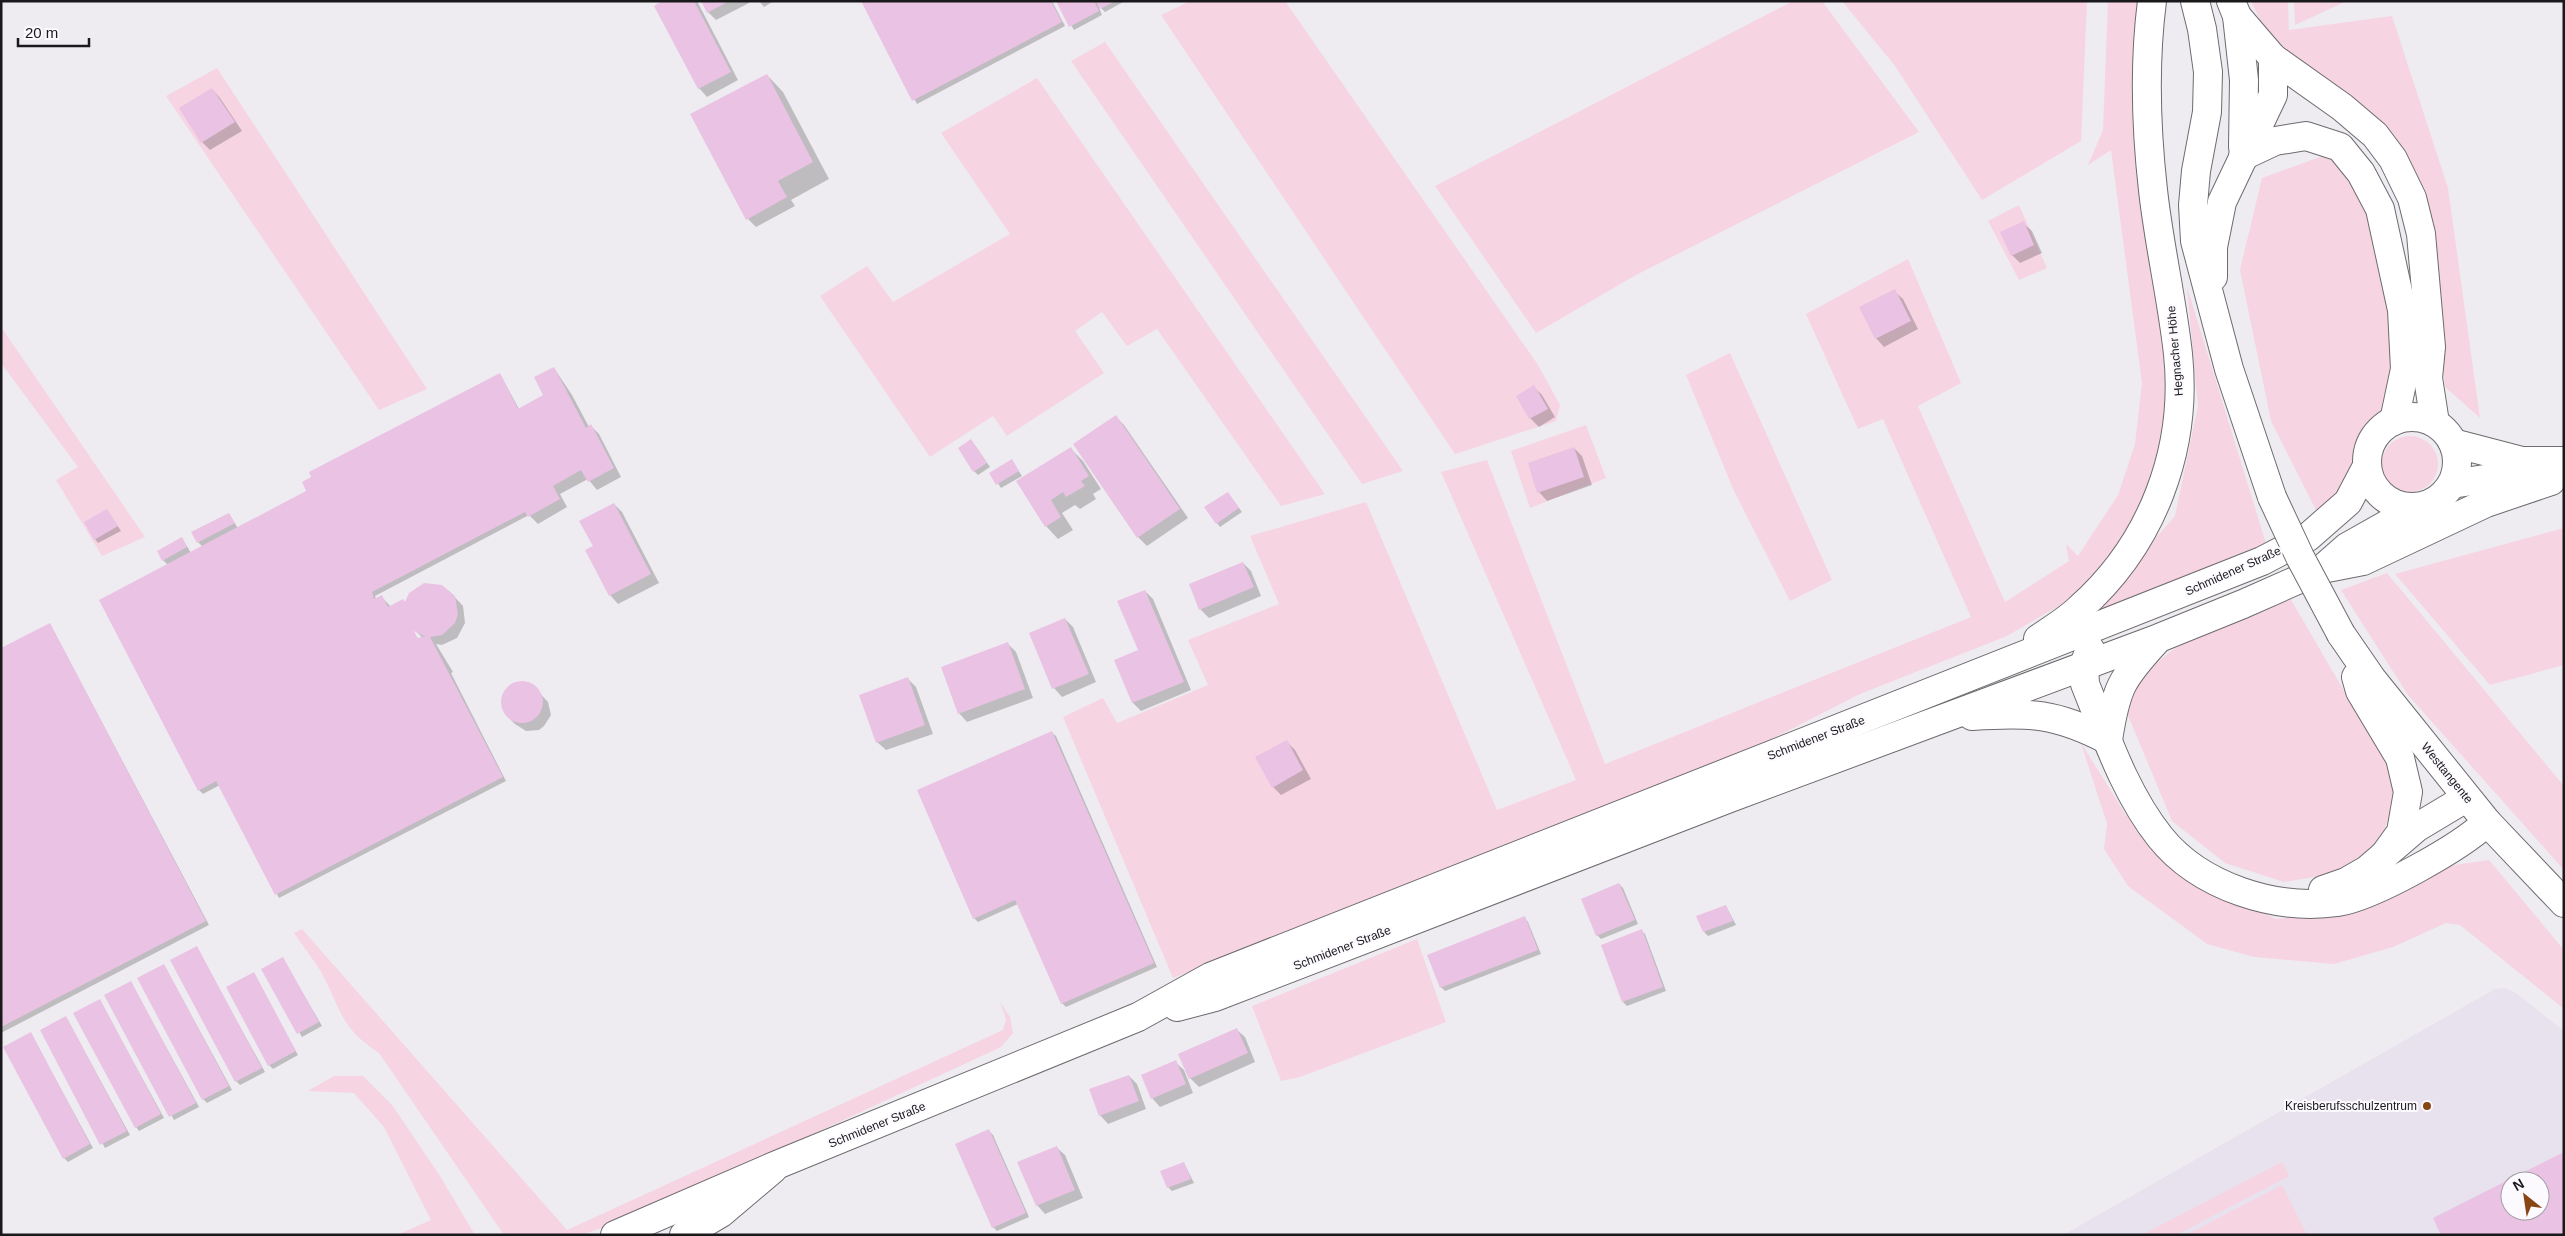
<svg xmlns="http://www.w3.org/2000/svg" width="2565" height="1236" font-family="Helvetica,sans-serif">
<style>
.built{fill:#e8e1ee;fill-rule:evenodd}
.green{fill:#f6d4e2}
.shadow{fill:#0003;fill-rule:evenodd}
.building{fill:#eac2e4;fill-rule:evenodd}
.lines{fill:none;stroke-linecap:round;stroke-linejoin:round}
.tertiary-casing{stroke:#6d6b6f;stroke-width:30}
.secondary-casing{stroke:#6d6b6f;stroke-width:30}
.tertiary{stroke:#fff;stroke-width:28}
.secondary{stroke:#fff;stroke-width:28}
.secondary-bridge-casing{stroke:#6d6b6f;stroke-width:30;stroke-linecap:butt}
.secondary-bridge{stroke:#fff;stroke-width:28}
.poi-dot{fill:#884615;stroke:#fcf9ff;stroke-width:2}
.labels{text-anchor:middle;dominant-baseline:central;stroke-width:4;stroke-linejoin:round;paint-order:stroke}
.street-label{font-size:12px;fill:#19181a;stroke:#fcf9ff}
.poi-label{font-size:12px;fill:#19181a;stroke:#fcf9ff;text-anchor:end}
</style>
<rect width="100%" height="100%" fill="#efecf1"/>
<path class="built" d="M2505 988 2516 993 2564 1031V1235H2063L2495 989ZM2510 1181H2540V1211H2510Z"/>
<g class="green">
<polygon points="1190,1 1285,1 1538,365 1560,405 1556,421 1455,454 1161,15"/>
<polygon points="1793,1 1822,1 1919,132 1636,275 1536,333 1435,186"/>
<polygon points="1842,1 2087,1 2081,141 1982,200 1895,66"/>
<polygon points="2108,1 2142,1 2167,419 2153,474 2138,514 2102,568 2064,603 2007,636 1860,694 1742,754 1173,978 1063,717 1103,698 1117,723 1208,685 1188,640 1279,604 1250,536 1366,502 1497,810 1576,780 1441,472 1487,460 1605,764 1971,617 1883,419 1858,429 1806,314 1908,259 1961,383 1918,406 2005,602 2069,561 2066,544 2078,556 2118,495 2135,444 2142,383 2111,150 2088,165 2103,130"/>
<polygon points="2251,1 2288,1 2289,30 2392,16 2448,188 2480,418 2445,387 2431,217 2261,22"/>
<polygon points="2294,1 2347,1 2295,25"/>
<polygon points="1105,42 1403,471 1362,484 1071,61"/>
<polygon points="217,68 427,389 379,410 166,96"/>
<polygon points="1037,78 1325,494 1281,506 1157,329 1127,346 1102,312 1075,331 1104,373 1007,436 993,416 930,457 820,296 867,266 893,302 1010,234 941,133"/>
<polygon points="2323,156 2338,163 2361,195 2376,233 2389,294 2394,373 2385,408 2361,431 2349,477 2318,514 2271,421 2240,270 2262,178"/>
<polygon points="2019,205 2047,268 2019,280 1988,221"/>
<polygon points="2187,287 2267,547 2086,618 2175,516 2198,406"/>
<polygon points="1,327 145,537 102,556 56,480 78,467 1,363"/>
<polygon points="1730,353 1832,580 1790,601 1734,491 1686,375"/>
<polygon points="1586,425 1606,478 1530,508 1511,451"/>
<circle cx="2410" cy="464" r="28"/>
<polygon points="2564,528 2564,665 2490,685 2395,574"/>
<polygon points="2387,573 2564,786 2564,870 2408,695 2341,590"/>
<polygon points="2290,598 2390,770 2395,804 2378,844 2338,873 2284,882 2225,863 2172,821 2127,713 2139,677 2175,648"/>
<polygon points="2081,743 2126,815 2171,866 2276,919 2372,906 2440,867 2489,860 2564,950 2564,1009 2460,925 2446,923 2393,947 2334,964 2254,957 2207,944 2128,886 2104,849 2107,824"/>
<path d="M302 929 567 1230 1003 1030 1006 1019 1000 1002 1010 1017 1013 1033 1001 1047 634 1217 581 1235H504L379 1053C339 1027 342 1010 321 972 313 959 303 946 294 933Z"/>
<polygon points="1417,939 1446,1022 1300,1077 1281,1081 1252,1006"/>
<polygon points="334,1076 363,1076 392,1105 440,1176 475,1235 397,1235 431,1220 384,1127 354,1093 308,1091"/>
<polygon points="2282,1162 2289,1176 2176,1235 2142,1235"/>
<polygon points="2282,1185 2307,1235 2186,1235"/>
</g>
<g class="shadow">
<polygon points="665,1 697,1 738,80 707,97 699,88"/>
<polygon points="702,1 748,1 749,3 716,20 708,12"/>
<polygon points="759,1 774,1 764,7"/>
<polygon points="862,1 1052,1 1065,26 917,104"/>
<polygon points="1057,1 1125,1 1105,12 1098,5 1102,15 1074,30"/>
<polygon points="767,75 783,92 829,179 791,200 795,206 756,227 748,219"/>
<polygon points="212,89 220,98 242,131 210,150 202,142"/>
<polygon points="2023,223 2032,231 2042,253 2020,263 2012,255"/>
<polygon points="1894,291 1903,299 1918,329 1884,347 1876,338"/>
<path d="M554 368 572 395 589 427 591 426 599 434 621 477 597 490 588 479 560 494 567 507 538 524 529 515 375 596 376 599 381 596 391 607 405 603 417 588 433 584 449 591 463 606 465 623 457 638 442 645 436 644 453 672 451 673 506 781 279 898 220 785 203 794 199 790 168 565 163 560 182 538 191 553 203 547 198 542 229 515 238 528 308 492 500 374 519 409 546 396ZM412 629H413L422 637 418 639Z"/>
<polygon points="1534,387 1542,395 1555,417 1539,427 1530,418 1518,396"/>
<polygon points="1116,417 1124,425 1188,518 1147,546 1138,537 1075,445"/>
<polygon points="974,444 990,467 978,475 974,471"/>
<polygon points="1574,448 1582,456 1592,485 1547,501 1539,492"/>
<polygon points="1071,449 1083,461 1101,489 1093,494 1096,499 1080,509 1075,505 1062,513 1073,530 1058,539 1046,526 1018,482"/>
<polygon points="1012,461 1022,476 1001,488 991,473"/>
<polygon points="1231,497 1242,512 1220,527 1217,523"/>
<polygon points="614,504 622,512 659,583 618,604 610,595 594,547"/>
<polygon points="107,510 121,531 98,543 95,539"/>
<polygon points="1243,563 1251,571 1261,596 1209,618 1200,609 1190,585"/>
<polygon points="1145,591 1153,599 1191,690 1141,711 1133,703 1115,661 1140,651"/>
<polygon points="1065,619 1073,627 1096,682 1062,697 1054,688"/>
<polygon points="50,624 209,925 1,1033 1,650"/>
<polygon points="1008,644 1016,652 1033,698 967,722 959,713"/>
<polygon points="908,679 916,687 933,734 886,750 877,742"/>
<polygon points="523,682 535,688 548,702 551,715 544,726 539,730 526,731 515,724 506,715 501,702 506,690 511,686"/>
<polygon points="1052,733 1056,736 1157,967 1066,1007 1062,1003 1018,904 978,922 974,918"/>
<polygon points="1286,741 1295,750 1311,779 1281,795 1273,787"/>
<polygon points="1619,884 1623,888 1638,924 1601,939 1597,935"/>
<polygon points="1726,906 1736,925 1708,936 1704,932"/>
<polygon points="1525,918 1528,922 1541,954 1445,991 1441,987"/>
<polygon points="1641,931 1645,934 1666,991 1627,1006 1623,1002 1603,945"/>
<polygon points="196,947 265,1072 240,1085 236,1081"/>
<polygon points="283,959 322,1026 302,1037 263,969"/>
<polygon points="164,965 232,1090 207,1103 203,1099"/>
<polygon points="253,974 298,1055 273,1069 269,1065"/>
<polygon points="131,983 199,1107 174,1120 106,996"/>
<polygon points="100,1001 164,1118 139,1131 136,1127"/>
<polygon points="66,1017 130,1135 105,1148 41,1030"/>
<polygon points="1236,1029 1245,1037 1255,1062 1199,1087 1190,1078"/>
<polygon points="31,1034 93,1148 68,1162 64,1158"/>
<polygon points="1175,1062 1184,1070 1193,1093 1160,1107 1152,1098"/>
<polygon points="1129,1076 1137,1084 1146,1109 1108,1124 1100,1115"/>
<polygon points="989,1131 993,1135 1029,1217 997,1231 993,1227"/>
<polygon points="1056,1147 1065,1155 1083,1198 1045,1214 1037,1205"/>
<polygon points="1184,1163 1194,1183 1172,1191 1168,1187"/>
</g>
<g class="building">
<polygon points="662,1 694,1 731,72 698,89 654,6"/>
<polygon points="701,1 729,1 707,13"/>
<polygon points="861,1 1051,1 1062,22 912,101"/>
<polygon points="1056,1 1094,1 1099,11 1069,27"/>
<polygon points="1096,1 1115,1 1100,9"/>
<polygon points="767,74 813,162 778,181 787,197 746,220 690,114"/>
<polygon points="212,88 235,122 201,143 179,108"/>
<polygon points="2024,221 2034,245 2011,256 2000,232"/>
<polygon points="1895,289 1911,321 1875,339 1859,307"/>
<path d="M554 367 586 428 591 424 614 468 588 482 581 470 553 486 560 499 528 517 525 512 372 592 374 599 382 595 388 607 403 599 405 602 409 593 424 583 442 585 455 596 458 614 455 623 442 635 430 637 503 777 275 895 216 781 198 791 99 600 306 491 302 482 311 477 309 472 500 373 518 409 543 395 534 377ZM414 631 424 636H427L417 638Z"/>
<polygon points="1534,385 1548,409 1529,419 1516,396"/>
<polygon points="1116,415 1180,509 1137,538 1073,444"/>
<polygon points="971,439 987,463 973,472 958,448"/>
<polygon points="1071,447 1089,476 1081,481 1085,486 1066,497 1063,492 1051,500 1061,517 1045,527 1016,481"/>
<polygon points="1574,447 1584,477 1537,493 1528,463"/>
<polygon points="1012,459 1019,471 996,485 989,473"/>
<polygon points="1228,492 1239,508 1216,524 1204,507"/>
<polygon points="614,503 651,574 609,596 585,550 593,546 579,521"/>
<polygon points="107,509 118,526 94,540 84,522"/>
<polygon points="229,513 235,523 197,543 191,532"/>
<polygon points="182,537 187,547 162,561 157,551"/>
<polygon points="1243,562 1254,587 1199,610 1189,584"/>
<polygon points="1145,590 1184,682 1132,703 1114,660 1138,650 1117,601"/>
<polygon points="1065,618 1089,674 1052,689 1029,633"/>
<polygon points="50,623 206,921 1,1027 1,648"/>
<polygon points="1008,642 1025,689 958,714 941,667"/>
<polygon points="908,677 925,725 876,743 859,695"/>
<circle cx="522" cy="702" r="21"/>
<polygon points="1052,731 1154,963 1061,1004 1015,900 973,919 917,790"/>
<polygon points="1287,740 1303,770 1272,788 1255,757"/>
<polygon points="1619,883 1635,920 1596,936 1581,899"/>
<polygon points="1726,905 1733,921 1703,932 1696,916"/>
<polygon points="1525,916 1538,950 1440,988 1427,955"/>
<polygon points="1642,929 1663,987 1622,1002 1601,945"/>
<polygon points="197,946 262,1068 235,1082 170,960"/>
<polygon points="283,957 319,1022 297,1034 261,969"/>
<polygon points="164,964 229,1086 202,1100 137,978"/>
<polygon points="254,972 296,1051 268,1066 226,987"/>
<polygon points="131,981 196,1103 169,1117 104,995"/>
<polygon points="100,999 161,1114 135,1128 73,1013"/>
<polygon points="66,1016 127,1131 100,1145 40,1030"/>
<polygon points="1237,1028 1248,1053 1189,1079 1178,1054"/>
<polygon points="31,1032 90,1144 63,1159 3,1047"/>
<polygon points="1176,1060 1186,1084 1151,1099 1141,1075"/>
<polygon points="1129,1075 1139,1101 1099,1116 1089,1089"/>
<polygon points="989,1129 1026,1213 992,1228 955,1144"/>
<polygon points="1057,1146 1075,1190 1036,1206 1017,1162"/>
<path d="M2564 1152V1235H2441L2433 1218ZM2510 1181H2540V1211H2510Z"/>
<polygon points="1184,1162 1191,1179 1167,1188 1160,1171"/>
</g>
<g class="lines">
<g class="tertiary-casing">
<g id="tertiary">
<polyline points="2453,443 2522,461 2564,461"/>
<polyline points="2452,484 2491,478 2537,481"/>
<polyline points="2322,569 2363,561 2486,503 2551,481"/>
<polyline points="2487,822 2564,903"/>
<polyline points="684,1235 721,1213 773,1169"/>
</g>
</g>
<g class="secondary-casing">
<g id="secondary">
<polyline points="2195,1 2202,29 2208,72 2207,112 2196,171 2193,205 2195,241 2229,369 2272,497"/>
<polyline points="2231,1 2237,16 2273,58 2342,107 2375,135 2393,159 2412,198 2421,234 2431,347 2428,378 2435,423"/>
<polyline points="2237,16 2244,80 2243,147"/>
<polyline points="2243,156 2275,141 2306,136 2340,147 2361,173 2380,209 2402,310 2405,369 2394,421"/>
<polyline points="2213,277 2213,247 2222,202 2273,95 2273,58"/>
<circle cx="2412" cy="462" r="45"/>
<path d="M2038 639C2052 629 2068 620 2080 608 2152 544 2188 450 2178 354 2172 299 2159 245 2153 190 2146 128 2144 63 2152 1"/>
<path d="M2090 649 2084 665 2085 684C2106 736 2125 793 2160 837 2200 887 2276 911 2338 902 2374 896 2461 847 2487 822L2372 679 2341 634"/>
<polyline points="2356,677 2360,691 2400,758 2408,792 2401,832 2383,857"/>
<path d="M1972 716C2030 712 2056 713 2108 740"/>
<path d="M2108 740C2116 688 2121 679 2156 641"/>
<polyline points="2323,890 2346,882 2367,870 2416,828 2466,798"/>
<polyline points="1177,1007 1215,997 1730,798 2159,638 2243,604 2322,569 2347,547 2418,507"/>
<polyline points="615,1235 779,1164 1138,1017 1210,977 2262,561 2308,537 2348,502 2367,466"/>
</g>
</g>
<use href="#tertiary" class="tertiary"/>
<use href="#secondary" class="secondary"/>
<g class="secondary-bridge-casing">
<polyline id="secondary-bridge" points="2272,497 2300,557 2341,634"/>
</g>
<use href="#secondary-bridge" class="secondary-bridge"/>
</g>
<circle class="poi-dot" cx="2427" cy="1106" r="5"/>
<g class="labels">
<g class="street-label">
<text transform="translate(2175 351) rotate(-95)">Hegnacher Höhe</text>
<text transform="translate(2233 571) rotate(-24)">Schmidener Straße</text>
<text transform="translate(1816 738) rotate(-21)">Schmidener Straße</text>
<text transform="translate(2447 773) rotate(51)">Westtangente</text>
<text transform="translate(1342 948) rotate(-21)">Schmidener Straße</text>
<text transform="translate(877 1125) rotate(-22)">Schmidener Straße</text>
</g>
<g class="poi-label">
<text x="2417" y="1106">Kreisberufsschulzentrum</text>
</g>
</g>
<rect width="2565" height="1236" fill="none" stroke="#19181a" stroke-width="5"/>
<g transform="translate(2525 1196) rotate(330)"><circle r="24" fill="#fcf9ff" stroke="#a19fa3"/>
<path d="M0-4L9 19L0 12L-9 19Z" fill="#884615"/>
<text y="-8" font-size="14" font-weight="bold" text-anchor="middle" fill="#19181a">N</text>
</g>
<path d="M18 38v8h71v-8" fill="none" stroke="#19181a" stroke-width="2.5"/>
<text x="25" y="38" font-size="15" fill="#19181a" stroke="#fcf9ff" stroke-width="4" paint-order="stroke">20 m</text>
</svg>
